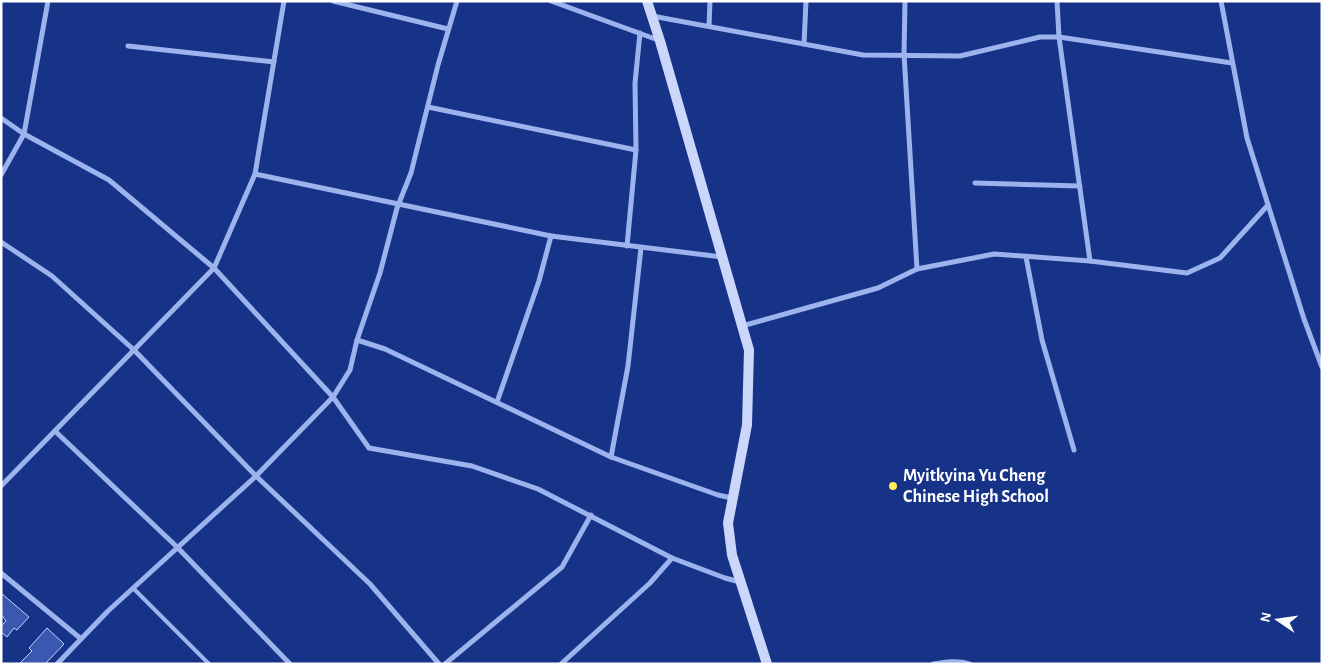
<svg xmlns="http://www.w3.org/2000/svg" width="1323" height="665" font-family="'Alegreya Sans',sans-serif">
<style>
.building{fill:#3a58b0;stroke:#c3d2fa}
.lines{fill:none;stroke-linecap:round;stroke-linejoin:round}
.lane{stroke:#9db3ee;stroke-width:4}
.street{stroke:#9db3ee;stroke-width:5}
.secondary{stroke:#cad6fa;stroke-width:10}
.poi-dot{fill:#ffee5a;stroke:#163388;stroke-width:2}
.labels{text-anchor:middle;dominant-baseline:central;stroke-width:4;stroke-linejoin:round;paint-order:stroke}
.poi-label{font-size:18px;font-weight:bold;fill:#fff;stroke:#163388;text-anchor:start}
</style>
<rect width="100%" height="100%" fill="#163388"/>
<g class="building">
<polygon points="1,593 29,617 17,630 14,628 7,637 1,632 1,626 6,621 1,614"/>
<polygon points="47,628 64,644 45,664 19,664 32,651 29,648"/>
</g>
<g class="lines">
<polyline class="lane" points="133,588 209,664"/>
<g class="street">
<polyline points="333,1 448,29"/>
<polyline points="551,1 658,40"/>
<polyline points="905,1 904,54 917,269"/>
<polyline points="1057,1 1059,37 1090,261"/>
<polyline points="1221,1 1247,138 1304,319 1322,367"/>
<polyline points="652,16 863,55 960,56 1040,37 1059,37 1232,63"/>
<polyline points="709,26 710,1"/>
<polyline points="804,44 806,1"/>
<polyline points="128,46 274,62"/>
<polyline points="428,107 636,150"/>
<polyline points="1,118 24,134 109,180 214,268 333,397 369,448 472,466 538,489 672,558"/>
<polyline points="255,174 551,236 722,257"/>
<polyline points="1,175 24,134 48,1"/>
<polyline points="975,183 1080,186"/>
<polyline points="1,242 52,276 134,350 256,476 370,584 439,664"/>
<polyline points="627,246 636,150 635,83 640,33"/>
<polyline points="1026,257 1042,340 1074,450"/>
<polyline points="742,326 878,288 917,269 994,254 1090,261 1187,273 1220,258 1268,205"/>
<polyline points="357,340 385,349 611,457 718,495 732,498"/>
<polyline points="497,402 539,281 551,236"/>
<polyline points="55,431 177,547 290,664"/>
<polyline points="611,457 628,366 641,248"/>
<polyline points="1,486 214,268 255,174 284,1"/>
<polyline points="1,573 80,638"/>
<polyline points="57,664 108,611 256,476 333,397 350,370 357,340 380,273 397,208 411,173 438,65 457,1"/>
<polyline points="445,664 562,567 591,515"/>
<polyline points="561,664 650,583 672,558 725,578 740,582"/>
<path d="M933 664C945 662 958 660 970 664"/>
</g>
<polyline class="secondary" points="647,1 660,41 749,350 747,425 728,523 732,555 767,664"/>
</g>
<circle class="poi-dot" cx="893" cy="486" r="5"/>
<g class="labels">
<g class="poi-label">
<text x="903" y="476">Myitkyina Yu Cheng<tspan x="903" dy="21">Chinese High School</tspan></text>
</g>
</g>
<rect width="1323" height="665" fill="none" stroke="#ffffff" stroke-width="5"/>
<g transform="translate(1278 620) rotate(283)" stroke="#163388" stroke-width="4" paint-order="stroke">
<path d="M0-4L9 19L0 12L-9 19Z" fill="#ffffff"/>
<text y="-8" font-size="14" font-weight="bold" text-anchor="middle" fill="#ffffff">N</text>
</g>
</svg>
